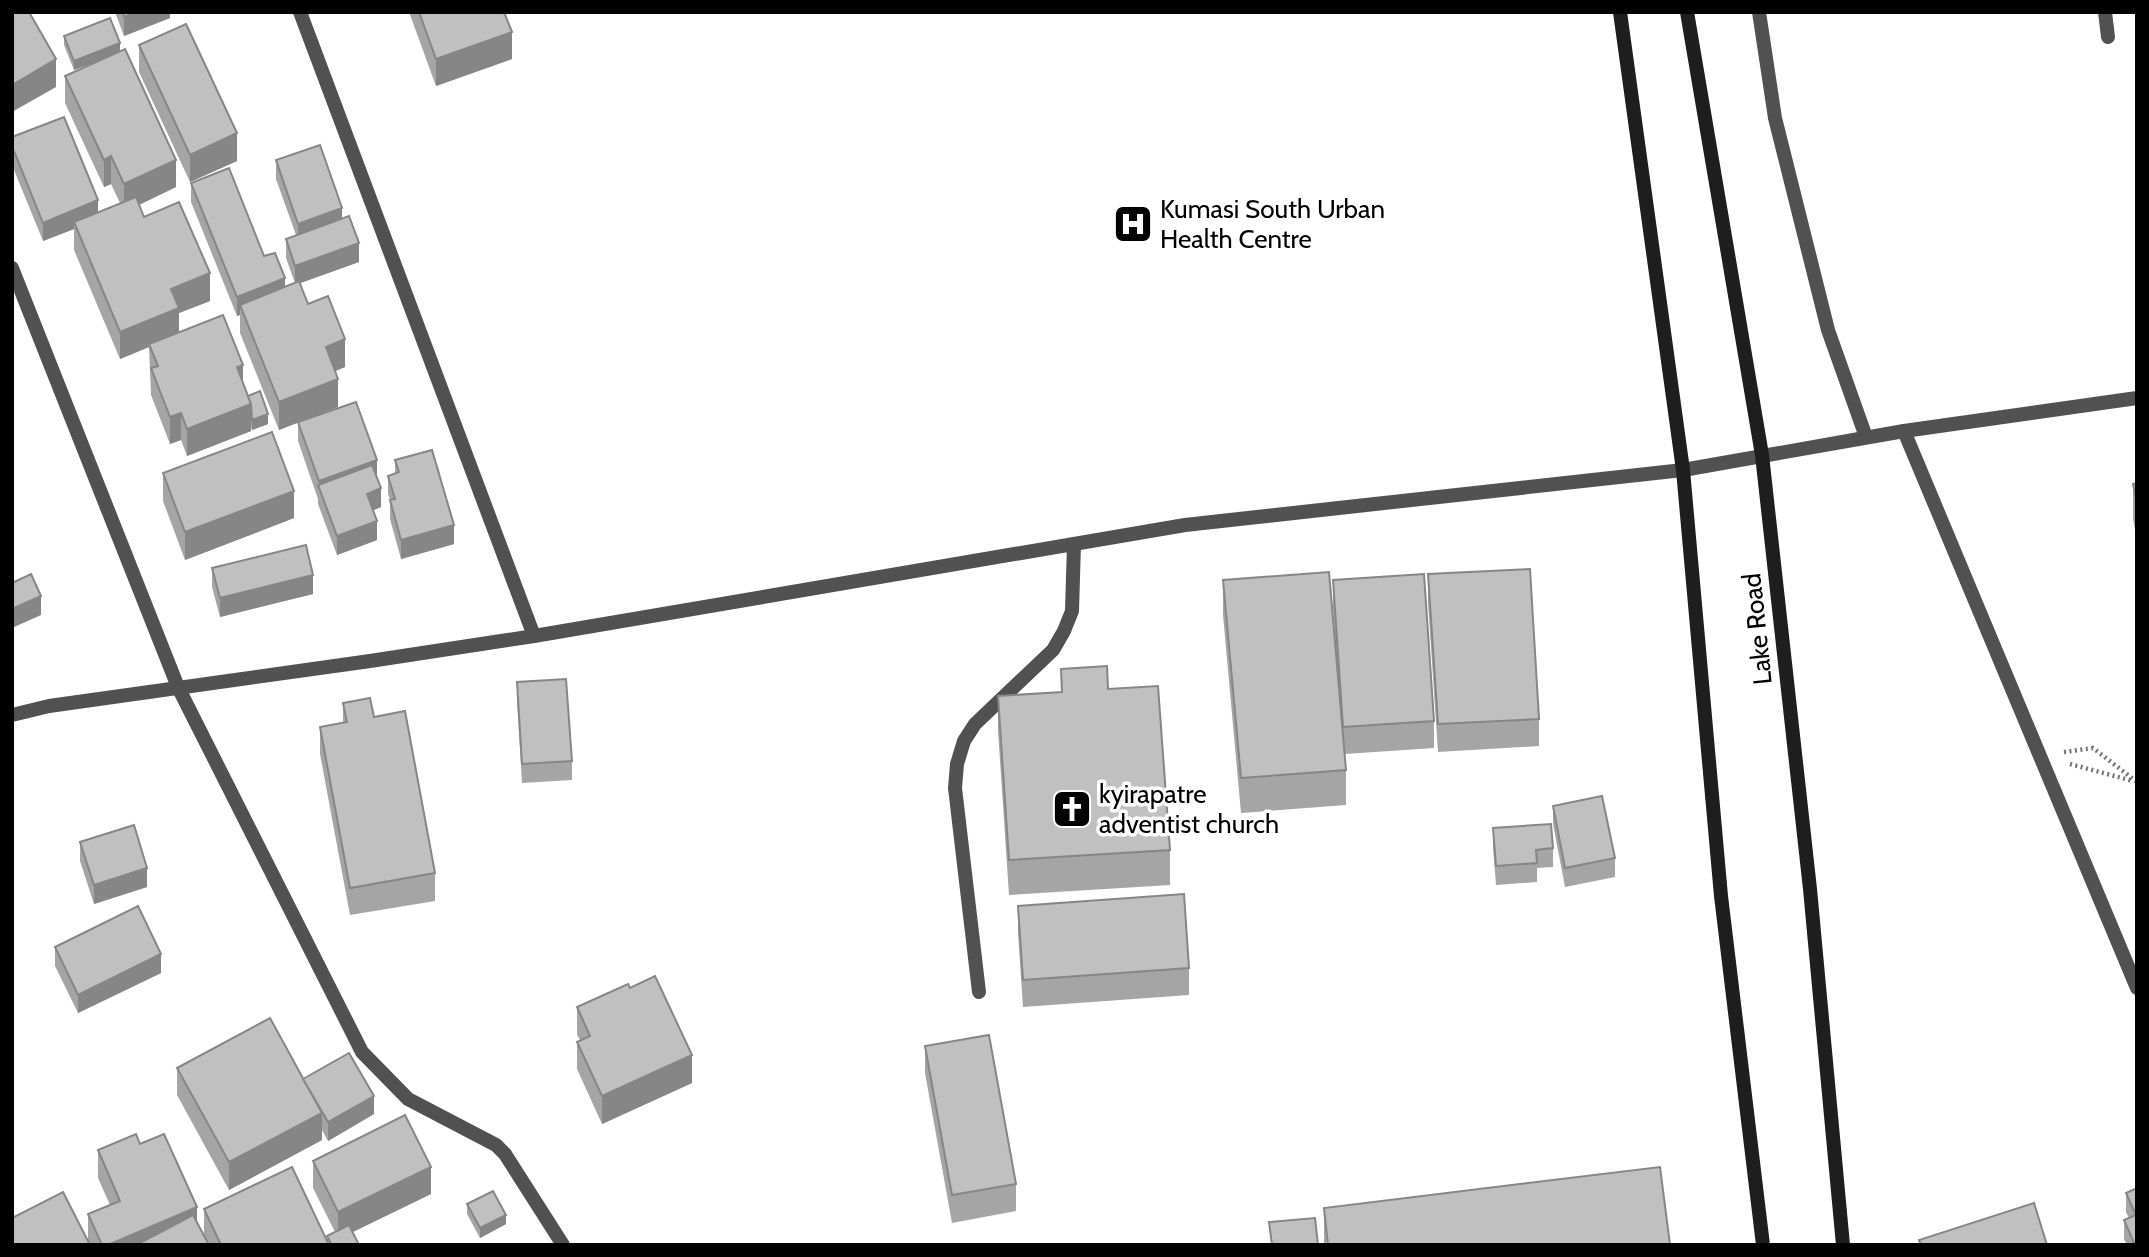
<svg xmlns="http://www.w3.org/2000/svg" width="2149" height="1257" font-family="Cabin,sans-serif">
<style>
.lines{fill:none;stroke-linecap:round;stroke-linejoin:round}
.path{stroke:#737373;stroke-width:4.5;stroke-dasharray:2 3.5;stroke-linecap:butt}
.service{stroke:#515151;stroke-width:14}
.minor{stroke:#515151;stroke-width:14}
.tertiary{stroke:#515151;stroke-width:14}
.secondary{stroke:#1e1e1e;stroke-width:14}
.wall{fill:#a5a5a5}
.shaded-wall{fill:#868686}
.building{fill:#c0c0c0;stroke:#868686;stroke-width:2}
.labels{text-anchor:middle;dominant-baseline:central;stroke-width:7;stroke-linejoin:round;paint-order:stroke}
.poi-label{font-size:26px;fill:#000;stroke:#fff;text-anchor:start}
.street-label{font-size:26px;fill:#000;stroke:#fff}
</style>
<rect width="100%" height="100%" fill="#fff"/>
<g class="lines">
<g class="path">
<polyline points="2064,752 2093,748 2137,782"/>
<polyline points="2070,764 2133,781"/>
</g>
<polyline class="service" points="979,992 955,788 957,764 964,741 975,724 1053,650 1064,631 1072,611 1074,544"/>
<g class="minor">
<polyline points="300,12 534,636"/>
<polyline points="1759,12 1775,118 1828,330 1866,437"/>
<polyline points="2105,12 2108,37"/>
<polyline points="12,268 178,687 362,1052 408,1099 496,1145 505,1154 563,1245"/>
<polyline points="1904,431 2137,988"/>
</g>
<polyline class="tertiary" points="12,715 49,706 370,661 534,636 1185,525 1683,470 1904,431 2137,398"/>
<g class="secondary">
<polyline points="1620,12 1683,470 1721,896 1763,1245"/>
<polyline points="1687,12 1762,455 1810,889 1843,1245"/>
</g>
</g>
<g class="wall">
<polygon points="115,12 170,12 170,18 124,36"/>
<polygon points="409,12 504,12 512,59 436,86"/>
<polygon points="64,36 120,51 176,187 139,205 144,217 210,301 179,313 179,332 243,382 248,396 268,424 252,430 251,427 251,431 187,456 181,440 170,444 151,395 149,347 120,359 74,250 74,229 43,241 12,165 12,137 98,212 120,203 111,184 104,187 65,103 65,76 95,62 74,70 64,45"/>
<polygon points="139,45 237,161 190,182 139,72"/>
<polygon points="276,160 342,219 359,262 300,283 308,304 345,367 335,371 338,407 279,430 240,333 240,315 237,316 191,202 191,183 264,256 285,287 295,283 286,258 286,239 296,235 276,179"/>
<polygon points="298,422 377,477 381,507 373,510 377,540 337,555 318,504 318,499 298,441"/>
<polygon points="395,460 454,544 401,559 390,519 390,500 388,494 388,476 395,474"/>
<polygon points="163,473 294,518 185,560 163,501"/>
<polygon points="2137,483 2137,540 2133,519 2133,484"/>
<polygon points="212,568 313,594 220,617 212,587"/>
<polygon points="1428,574 1539,719 1539,746 1438,752 1428,602"/>
<polygon points="1223,580 1336,651 1333,607 1333,580 1434,721 1434,748 1345,754 1346,770 1346,805 1241,813 1223,615"/>
<polygon points="1061,669 1108,689 1170,850 1170,885 1009,895 998,731 998,696 1061,692"/>
<polygon points="517,682 572,761 572,780 522,783 517,700"/>
<polygon points="343,703 374,717 435,873 435,901 350,915 320,754 320,727 343,723"/>
<polygon points="1553,806 1615,858 1615,877 1565,887 1553,824"/>
<polygon points="1493,828 1553,848 1553,867 1537,868 1537,882 1496,885 1493,847"/>
<polygon points="80,842 147,887 94,904 80,861"/>
<polygon points="1018,906 1189,968 1189,995 1023,1007 1018,933"/>
<polygon points="55,947 161,973 78,1013 55,966"/>
<polygon points="630,988 692,1083 602,1124 577,1069 577,1042 580,1040 577,1035 577,1007"/>
<polygon points="925,1046 1016,1184 1016,1211 952,1223 925,1073"/>
<polygon points="177,1068 303,1079 374,1114 328,1141 322,1130 322,1140 229,1190 177,1095"/>
<polygon points="140,1144 197,1221 204,1235 204,1209 327,1241 327,1236 335,1232 313,1188 313,1161 431,1194 353,1232 359,1245 12,1245 88,1241 88,1214 110,1205 98,1178 98,1150"/>
<polygon points="2137,1188 2137,1245 2127,1245 2124,1239 2124,1220 2129,1218 2126,1212 2126,1193"/>
<polygon points="467,1204 506,1224 480,1238 467,1214"/>
<polygon points="1324,1208 1670,1245 1324,1245"/>
</g>
<g class="shaded-wall">
<polygon points="136,12 170,12 170,18 124,36 124,17"/>
<polygon points="512,32 512,59 436,86 436,59"/>
<polygon points="120,43 120,53 74,70 74,61"/>
<polygon points="56,59 56,87 12,112 12,85"/>
<polygon points="237,133 237,161 190,182 190,155"/>
<polygon points="111,156 111,184 104,187 104,160"/>
<polygon points="176,160 176,187 124,212 124,184"/>
<polygon points="98,200 98,219 74,222 74,229 43,241 43,223"/>
<polygon points="342,208 342,227 298,242 298,224"/>
<polygon points="359,243 359,262 295,285 295,266"/>
<polygon points="210,273 210,301 179,313 179,335 149,344 149,347 120,359 120,332 171,289"/>
<polygon points="285,278 285,297 240,305 240,315 237,316 237,297"/>
<polygon points="345,339 345,367 326,375 326,347"/>
<polygon points="243,365 243,392 237,367"/>
<polygon points="338,379 338,407 279,430 279,402"/>
<polygon points="251,404 251,431 187,456 187,429"/>
<polygon points="181,413 181,440 170,444 170,417"/>
<polygon points="268,414 268,424 252,430 252,420"/>
<polygon points="377,460 377,479 319,486 319,481"/>
<polygon points="381,488 381,507 367,513 367,494"/>
<polygon points="294,491 294,518 185,560 185,532"/>
<polygon points="377,521 377,540 337,555 337,536"/>
<polygon points="454,525 454,544 401,559 401,540"/>
<polygon points="313,575 313,594 220,617 220,598"/>
<polygon points="41,596 41,615 12,628 12,609"/>
<polygon points="147,868 147,887 94,904 94,885"/>
<polygon points="161,954 161,973 78,1013 78,995"/>
<polygon points="692,1055 692,1083 602,1124 602,1096"/>
<polygon points="374,1096 374,1114 328,1141 328,1122"/>
<polygon points="322,1113 322,1140 229,1190 229,1162"/>
<polygon points="431,1167 431,1194 338,1239 338,1212"/>
<polygon points="197,1207 197,1234 172,1245 108,1245"/>
<polygon points="506,1215 506,1224 480,1238 480,1228"/>
</g>
<g class="building">
<polygon points="12,12 29,12 56,59 12,85"/>
<polygon points="123,12 136,12 124,17"/>
<polygon points="419,12 504,12 512,32 436,59"/>
<polygon points="110,18 120,43 74,61 64,36"/>
<polygon points="186,24 237,133 190,155 139,45"/>
<polygon points="125,49 176,160 124,184 111,156 104,160 65,76"/>
<polygon points="64,117 98,200 43,223 12,146 12,137"/>
<polygon points="320,145 342,208 298,224 276,160"/>
<polygon points="229,168 264,256 275,253 285,278 237,297 191,183"/>
<polygon points="136,197 144,217 179,202 210,273 171,289 179,308 120,332 74,222"/>
<polygon points="349,216 359,243 295,266 286,239"/>
<polygon points="299,281 308,304 328,296 345,339 326,347 338,379 279,402 240,305"/>
<polygon points="223,315 243,365 237,367 251,404 187,429 181,413 170,417 151,368 158,366 149,344"/>
<polygon points="260,391 268,414 252,420 251,404 248,396"/>
<polygon points="356,402 377,460 319,481 298,422"/>
<polygon points="272,432 294,491 185,532 163,473"/>
<polygon points="432,450 454,525 401,540 390,500 395,499 388,476 399,472 395,460"/>
<polygon points="372,465 381,488 367,494 377,521 337,536 318,485"/>
<polygon points="2137,483 2137,504 2133,484"/>
<polygon points="306,545 313,575 220,598 212,568"/>
<polygon points="1530,569 1539,719 1438,724 1428,574"/>
<polygon points="1329,572 1346,770 1241,778 1223,580"/>
<polygon points="31,574 41,596 12,609 12,583"/>
<polygon points="1424,574 1434,721 1343,727 1333,580"/>
<polygon points="1107,666 1108,689 1158,686 1170,850 1009,860 998,696 1062,692 1061,669"/>
<polygon points="566,679 572,761 522,764 517,682"/>
<polygon points="370,698 374,717 405,711 435,873 350,888 320,727 347,722 343,703"/>
<polygon points="1602,796 1615,858 1565,868 1553,806"/>
<polygon points="1551,824 1553,848 1536,850 1537,863 1496,866 1493,828"/>
<polygon points="134,825 147,868 94,885 80,842"/>
<polygon points="1184,894 1189,968 1023,980 1018,906"/>
<polygon points="138,906 161,954 78,995 55,947"/>
<polygon points="655,976 692,1055 602,1096 577,1042 590,1036 577,1007 628,984 630,988"/>
<polygon points="270,1018 322,1113 229,1162 177,1068"/>
<polygon points="989,1035 1016,1184 952,1195 925,1046"/>
<polygon points="349,1053 374,1096 328,1122 303,1079"/>
<polygon points="405,1115 431,1167 338,1212 313,1161"/>
<polygon points="136,1134 140,1144 164,1134 197,1207 108,1245 102,1245 88,1214 120,1201 98,1150"/>
<polygon points="292,1167 329,1245 221,1245 204,1209"/>
<polygon points="1660,1167 1670,1245 1328,1245 1324,1208"/>
<polygon points="2137,1188 2137,1245 2135,1245 2124,1220 2136,1215 2126,1193"/>
<polygon points="493,1191 506,1215 480,1228 467,1204"/>
<polygon points="63,1192 90,1245 12,1245 12,1218"/>
<polygon points="2034,1203 2047,1245 1921,1245 1919,1240"/>
<polygon points="193,1215 209,1245 136,1245"/>
<polygon points="1315,1218 1318,1245 1272,1245 1269,1222"/>
<polygon points="349,1225 359,1245 332,1245 327,1236"/>
</g>
<defs>
<g id="hospital-square" transform="scale(2.0125)"><rect x="-9" y="-9" width="18" height="18" rx="4" fill="#000" stroke="#fff"/><path d="M-5-5h3v3.5h4V-5h3V5h-3V1.5h-4V5h-3Z" fill="#fff"/></g>
<g id="church-square" transform="scale(2.0125)"><rect x="-9" y="-9" width="18" height="18" rx="4" fill="#000" stroke="#fff"/><path d="M-1.2-6h2.4v3.5h3.3v2.4h-3.3V6h-2.4V-.1h-3.3v-2.4h3.3Z" fill="#fff"/></g>
</defs>
<g fill-rule="evenodd">
<use href="#hospital-square" x="1133" y="224"/>
<use href="#church-square" x="1072" y="809"/>
</g>
<g class="labels">
<g class="poi-label">
<text x="1160" y="209">Kumasi South Urban<tspan x="1160" dy="30">Health Centre</tspan></text>
<text x="1099" y="794">kyirapatre<tspan x="1099" dy="30">adventist church</tspan></text>
</g>
<g class="street-label">
<text transform="translate(1757 629) rotate(-96)">Lake Road</text>
</g>
</g>
<rect width="2149" height="1257" fill="none" stroke="#000000" stroke-width="28"/>
</svg>
